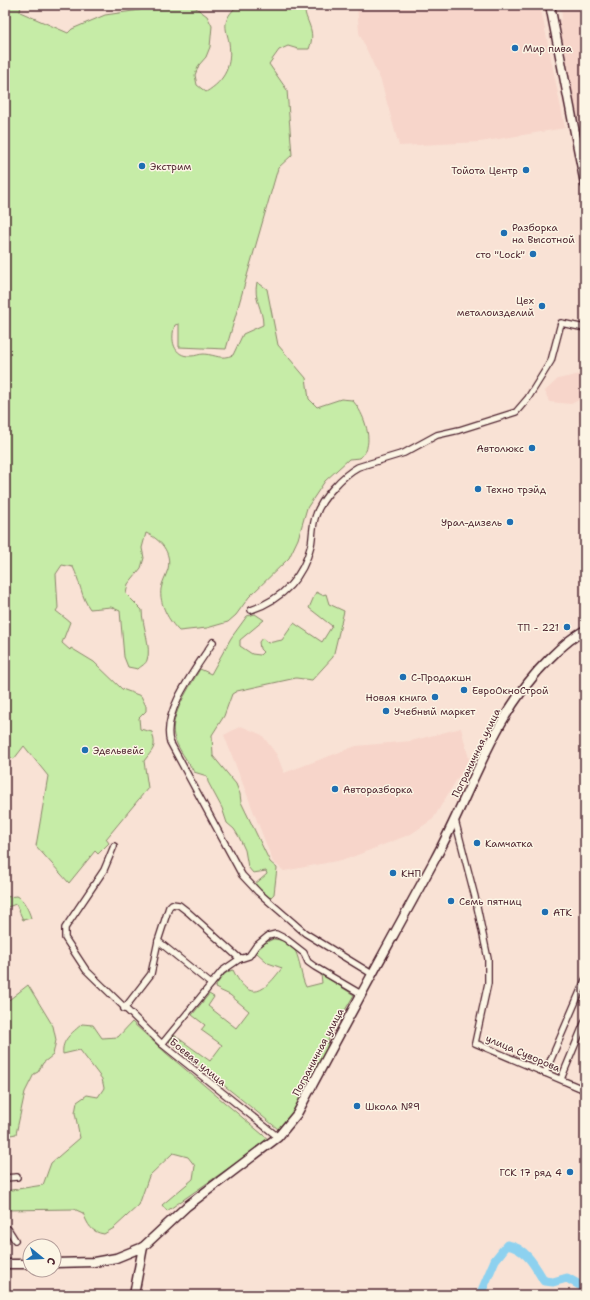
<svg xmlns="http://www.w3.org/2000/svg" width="590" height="1300" font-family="'Shantell Sans',sans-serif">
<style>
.built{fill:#f7d5ca}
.green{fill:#c6eca7;stroke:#888669}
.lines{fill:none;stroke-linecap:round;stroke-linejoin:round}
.river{stroke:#8dd1ef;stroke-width:9}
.street-casing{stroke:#4a1f2b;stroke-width:8}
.secondary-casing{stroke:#4a1f2b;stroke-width:11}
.street{stroke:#fcf5e5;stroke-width:5.5}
.secondary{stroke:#fcf5e5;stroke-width:8}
.poi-dot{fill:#1f6fb2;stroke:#fcf5e5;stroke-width:1.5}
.labels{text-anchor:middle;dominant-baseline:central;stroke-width:3;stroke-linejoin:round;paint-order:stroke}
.poi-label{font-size:10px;fill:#4a1f2b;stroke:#fcf5e5;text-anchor:start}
.street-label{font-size:10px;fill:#4a1f2b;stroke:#fcf5e5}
</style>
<rect width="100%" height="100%" fill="#f9e2d5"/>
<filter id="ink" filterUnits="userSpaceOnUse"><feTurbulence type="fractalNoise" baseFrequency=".025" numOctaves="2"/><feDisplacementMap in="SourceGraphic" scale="8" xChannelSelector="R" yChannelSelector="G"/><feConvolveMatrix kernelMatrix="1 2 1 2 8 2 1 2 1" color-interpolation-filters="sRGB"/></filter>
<g filter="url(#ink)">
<g class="built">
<polygon points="357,5 540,5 565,128 480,142 399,146 381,81 359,33"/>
<polygon points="561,5 585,5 585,157 559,21 562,18"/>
<polygon points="585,373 585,397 571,404 549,402 545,391 558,379"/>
<polygon points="241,726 262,735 277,755 284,773 356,746 411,741 461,728 469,759 433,819 411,834 347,859 284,871 273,862 224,735"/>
</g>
<g class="green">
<path d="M5 5H21L20 12 68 33 72 29 105 15 140 10 148 5H192L207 16 212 26 210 47 206 57 199 65 195 75 197 85 206 92C226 80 232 65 229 42 228 36 225 29 226 23 227 16 233 10 238 5H304C305 23 317 29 309 49H298L288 46 279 50 269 64 287 90 292 155 278 168 226 349 179 347V324L175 325C170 339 173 357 191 356 196 356 199 354 204 354 217 355 220 360 233 355L243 334 263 325C263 308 253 300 257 282L267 289 278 345 306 378 309 399 317 407 341 399 352 400C362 410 371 433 367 447 367 451 363 455 360 458L349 459 325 481 307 508 298 539 289 558 249 597 236 615 228 622 207 628 179 631C169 621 159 604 161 589 162 582 166 576 168 569 172 552 160 539 146 533L142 548 144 558 141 568 128 584 126 594 142 610C142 625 152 648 147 660 146 664 141 666 138 669L128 667 124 657 120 611 111 607 90 609C81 597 80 581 73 567L62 565 56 574 58 608 56 611 70 622 62 643 70 650 71 648 94 662 122 689 141 696 146 706V711L139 718 140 729 152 732C157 748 153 749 144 761L148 788 106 839 109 843 98 854 95 851 69 883 36 846 48 776 24 746 14 759 5 755Z"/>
<path d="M316 592 322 595 326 594 329 604 344 611 333 657 312 680 296 678 237 691 232 694 224 716 212 735 213 756 236 784 240 794 241 802 270 862 277 868 274 894 270 898 266 897 254 885 267 874 266 871 253 873 248 867 245 850 239 837 234 829 227 823 222 808 208 782 207 776 194 772C188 761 177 748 174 736 169 716 191 685 200 669L211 674 231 638 247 616 255 614 264 620 240 640V646L252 654 260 655 263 652 260 649 259 642 262 638 268 643 282 640 294 623 322 642 332 626 309 608Z"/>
<path d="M17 896C23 898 29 911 31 918L23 920 16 904 5 908V897Z"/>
<path d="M273 939C304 941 296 966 306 987L322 983 321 974 354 995 329 1037 326 1051 294 1112 278 1129 169 1041 174 1035 210 1061 222 1045 201 1030 205 1025 192 1015 209 994 214 997 208 1006 236 1028 249 1011 230 995 215 988C219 980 224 972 233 970 250 1005 265 991 282 968L268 963 256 952 261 945Z"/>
<polygon points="28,985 53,1026 56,1040 53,1055 43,1063 38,1072 34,1074 25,1092 16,1134 5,1136 5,1003"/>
<path d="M132 1022 166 1053 269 1140 167 1211 162 1205 193 1179 195 1166 188 1157 173 1153 149 1176 139 1205 114 1228 104 1234C91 1232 88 1225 83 1213L74 1209 5 1210V1191L43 1185 51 1163 80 1138 75 1113 77 1102 87 1095 98 1097 104 1088 102 1079 80 1050 63 1054C61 1040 72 1033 82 1024L93 1025 102 1038 118 1037Z"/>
</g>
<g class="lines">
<path class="river" d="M480 1295 495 1260 507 1245C526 1248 535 1266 544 1281L553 1282 567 1278 585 1288"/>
<g class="street-casing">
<g id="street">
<path d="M251 610C283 599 303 578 311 545 313 535 312 525 316 515 321 499 343 475 358 467L404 453 437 435 459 430 516 412 528 398 551 361 561 323 585 328"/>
<path d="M213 642C198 666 161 712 170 742L242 875 258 892 305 933 372 974"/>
<polyline points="455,820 475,897 488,959 488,983 475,1043 585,1090"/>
<polyline points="114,846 104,870 65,928 65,938 86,970 162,1044"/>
<polyline points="158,941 211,984"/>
<polyline points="241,958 222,971 162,1044 278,1137"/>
<polyline points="124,1009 151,974 158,941 169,907 172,904 179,905 188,912 240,959 249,956 256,946 268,936 276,934 286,939 304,953 308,962 315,967 361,994"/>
<polyline points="545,1073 585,980"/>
<polyline points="561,1079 585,1021"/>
<polyline points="5,1178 17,1177"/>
<polyline points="5,1229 8,1229 15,1240"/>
</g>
</g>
<g class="secondary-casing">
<g id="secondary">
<polyline points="550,5 585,184"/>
<path d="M54 1263 94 1262 116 1258 143 1247 187 1206 278 1137 297 1114C342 1028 389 944 435 859 472 791 493 714 550 658 560 648 572 637 585 630"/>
<polyline points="5,1264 30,1264"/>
<polyline points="134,1295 143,1247"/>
</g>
</g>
<use href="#street" class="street"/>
<use href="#secondary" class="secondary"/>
</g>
</g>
<g class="poi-dot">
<circle cx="515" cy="48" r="4"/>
<circle cx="142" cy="166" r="4"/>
<circle cx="526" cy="170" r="4"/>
<circle cx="504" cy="233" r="4"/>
<circle cx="533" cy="254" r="4"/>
<circle cx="542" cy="306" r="4"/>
<circle cx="532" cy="448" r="4"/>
<circle cx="478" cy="489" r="4"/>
<circle cx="510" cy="522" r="4"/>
<circle cx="567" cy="627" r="4"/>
<circle cx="403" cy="677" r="4"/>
<circle cx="464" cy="690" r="4"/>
<circle cx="435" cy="697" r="4"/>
<circle cx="386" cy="711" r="4"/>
<circle cx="85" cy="750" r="4"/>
<circle cx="335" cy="789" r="4"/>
<circle cx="477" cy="843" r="4"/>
<circle cx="393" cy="873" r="4"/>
<circle cx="451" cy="901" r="4"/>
<circle cx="545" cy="912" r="4"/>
<circle cx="357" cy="1106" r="4"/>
<circle cx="570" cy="1172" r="4"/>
</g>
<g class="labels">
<g class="poi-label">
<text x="523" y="48">Мир пива</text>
<text x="150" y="166">Экстрим</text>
<text x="518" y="170" text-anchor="end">Тойота Центр</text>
<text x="512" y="227">Разборка<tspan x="512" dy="12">на Высотной</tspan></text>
<text x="525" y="254" text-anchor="end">сто "Lock"</text>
<text x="534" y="300" text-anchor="end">Цех<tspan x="534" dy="12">металоизделий</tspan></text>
<text x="524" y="448" text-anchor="end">Автолюкс</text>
<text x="486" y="489">Техно трэйд</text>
<text x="502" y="522" text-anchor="end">Урал-дизель</text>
<text x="559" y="627" text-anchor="end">ТП - 221</text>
<text x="411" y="677">С-Продакшн</text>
<text x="472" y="690">ЕвроОкноСтрой</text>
<text x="427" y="697" text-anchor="end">Новая книга</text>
<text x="394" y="711">Учебный маркет</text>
<text x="93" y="750">Эдельвейс</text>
<text x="343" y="789">Авторазборка</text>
<text x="485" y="843">Камчатка</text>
<text x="401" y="873">КНП</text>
<text x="459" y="901">Семь пятниц</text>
<text x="553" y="912">АТК</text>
<text x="365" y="1106">Школа №9</text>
<text x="562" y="1172" text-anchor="end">ГСК 17 ряд 4</text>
</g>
<g class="street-label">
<text transform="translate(476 753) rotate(-64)">Пограничная улица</text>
<text transform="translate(318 1052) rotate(-62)">Пограничная улица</text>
<text transform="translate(523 1053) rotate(23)">улица Суворова</text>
<text transform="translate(198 1062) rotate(39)">Боевая улица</text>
</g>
</g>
<rect width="590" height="1300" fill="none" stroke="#fcf5e5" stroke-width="20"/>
<rect x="10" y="10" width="570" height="1280" fill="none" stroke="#4a1f2b" stroke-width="1.5" filter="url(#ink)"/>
<g transform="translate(42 1258) rotate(108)"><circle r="19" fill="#fcf5e5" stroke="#b59f9b"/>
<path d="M0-3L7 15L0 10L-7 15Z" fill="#1f6fb2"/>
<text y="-6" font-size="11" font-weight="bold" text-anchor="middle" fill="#4a1f2b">С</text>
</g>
</svg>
